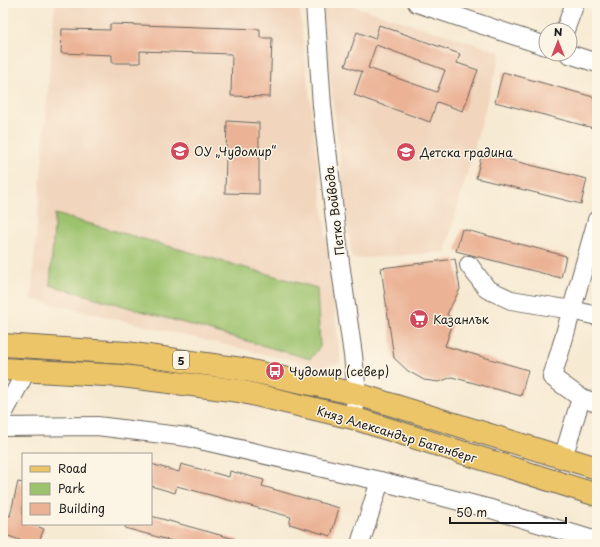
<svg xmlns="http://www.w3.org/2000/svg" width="600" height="547" font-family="'Playpen Sans',sans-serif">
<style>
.built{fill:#f1d5bd}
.green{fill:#9dc26d;stroke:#5c6f44}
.building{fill:#ebb295;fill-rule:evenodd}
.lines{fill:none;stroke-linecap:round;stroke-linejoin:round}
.minor-casing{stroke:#69645c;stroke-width:20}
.major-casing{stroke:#69645c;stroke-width:24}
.minor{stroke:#fff;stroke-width:18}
.major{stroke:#edc569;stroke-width:22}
.labels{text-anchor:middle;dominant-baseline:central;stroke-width:3;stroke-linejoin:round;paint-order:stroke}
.shield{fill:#fcf5e5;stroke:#5f5d58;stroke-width:1}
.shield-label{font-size:11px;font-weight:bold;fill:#1c1c1c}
.poi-label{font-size:12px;fill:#1c1c1c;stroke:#fcf5e5;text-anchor:start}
.street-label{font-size:12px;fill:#1c1c1c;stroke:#fcf5e5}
</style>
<rect width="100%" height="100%" fill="#fcf5e5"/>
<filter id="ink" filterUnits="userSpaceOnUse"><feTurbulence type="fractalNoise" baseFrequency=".025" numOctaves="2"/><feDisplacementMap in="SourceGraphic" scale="8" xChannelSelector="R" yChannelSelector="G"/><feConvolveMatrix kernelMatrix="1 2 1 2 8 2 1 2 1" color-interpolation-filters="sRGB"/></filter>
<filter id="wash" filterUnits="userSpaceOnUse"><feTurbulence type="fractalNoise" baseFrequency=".012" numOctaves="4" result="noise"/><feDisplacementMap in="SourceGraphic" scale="16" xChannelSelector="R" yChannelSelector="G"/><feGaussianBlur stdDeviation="0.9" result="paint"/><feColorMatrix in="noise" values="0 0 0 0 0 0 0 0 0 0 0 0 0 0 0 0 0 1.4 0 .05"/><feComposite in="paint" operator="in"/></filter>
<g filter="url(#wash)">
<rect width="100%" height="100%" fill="#f7ead3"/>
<g class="built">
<polygon points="55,3 282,3 299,4 341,363 319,367 31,299"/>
<polygon points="321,3 344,3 501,52 445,252 352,259"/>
</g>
<polygon class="green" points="55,214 317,288 320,347 310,359 50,285"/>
<g id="blocks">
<g class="building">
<polygon points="110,24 260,29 260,38 272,38 270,97 231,96 232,54 140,51 140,63 112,63 112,55 61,53 62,29 110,30"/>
<path d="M379 25 460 54 457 63 478 70 463 111 437 102 430 122 354 95 362 72 345 66 357 32 375 39ZM376 45 445 70 437 92 368 68Z"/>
<polygon points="503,72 597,98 597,129 495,102"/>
<polygon points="227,121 259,123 259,194 225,193"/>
<polygon points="482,153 587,179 581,204 476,178"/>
<polygon points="462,229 566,256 561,278 456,251"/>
<polygon points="455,259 460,289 447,314 453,323 445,346 528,370 521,396 452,377 439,382 424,380 408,371 394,358 381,268"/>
<polygon points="151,464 179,472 181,464 229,477 230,471 264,480 262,486 339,508 331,536 289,524 291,517 177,486 175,493 151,486"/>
<polygon points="18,482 23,483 23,524 31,524 44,529 38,544 30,544 3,534 3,514 10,516"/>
<polygon points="151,516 238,540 238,544 183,544 125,528 126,524 151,524"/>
</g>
</g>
</g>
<g filter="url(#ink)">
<use href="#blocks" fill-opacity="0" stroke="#69645c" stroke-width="1"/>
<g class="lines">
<g class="minor-casing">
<g id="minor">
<polyline points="315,3 322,106 340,263 353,355 357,394 353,418"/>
<polyline points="417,3 546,46"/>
<polyline points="565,30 575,3"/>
<polyline points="569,54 597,63"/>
<polyline points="469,265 487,289 511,300 572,310 597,316"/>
<polyline points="581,398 597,403"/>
<polyline points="3,414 27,370"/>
<polyline points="3,427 97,426 187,437 380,481 360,544"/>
<polyline points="563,458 581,398 552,377 561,348 597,220"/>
<polyline points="380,481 491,509 597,541"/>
</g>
</g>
<g class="major-casing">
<g id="major">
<polyline points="3,345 126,353 242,369 357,394 597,468"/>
<polyline points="3,369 122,376 239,391 353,418 597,495"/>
</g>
</g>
<use href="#minor" class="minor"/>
<use href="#major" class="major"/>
</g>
</g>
<defs>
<g id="school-disc" transform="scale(1)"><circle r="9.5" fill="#d1495b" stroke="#fcf5e5"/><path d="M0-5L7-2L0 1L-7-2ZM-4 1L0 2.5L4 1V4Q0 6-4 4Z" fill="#fff"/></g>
<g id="supermarket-disc" transform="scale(1)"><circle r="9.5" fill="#d1495b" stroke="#fcf5e5"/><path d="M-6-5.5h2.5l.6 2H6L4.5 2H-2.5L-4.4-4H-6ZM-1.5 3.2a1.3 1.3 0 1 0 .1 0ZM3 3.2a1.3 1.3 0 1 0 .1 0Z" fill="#fff"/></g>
<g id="bus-disc" transform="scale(1)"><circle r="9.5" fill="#d1495b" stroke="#fcf5e5"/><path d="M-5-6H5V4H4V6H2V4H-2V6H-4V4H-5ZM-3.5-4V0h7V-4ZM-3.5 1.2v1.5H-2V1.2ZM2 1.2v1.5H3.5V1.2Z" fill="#fff"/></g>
</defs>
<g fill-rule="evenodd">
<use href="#school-disc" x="180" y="151"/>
<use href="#school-disc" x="406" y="152"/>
<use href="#supermarket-disc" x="419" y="319"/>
<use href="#bus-disc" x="275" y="371"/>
</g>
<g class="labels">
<rect class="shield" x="173" y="351" width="16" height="18" rx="3"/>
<g class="shield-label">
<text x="181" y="360">5</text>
</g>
<g class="poi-label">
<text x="194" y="151">ОУ „Чудомир“</text>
<text x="420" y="152">Детска градина</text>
<text x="433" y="319">Казанлък</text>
<text x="289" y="371">Чудомир (север)</text>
</g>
<g class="street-label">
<text transform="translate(334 211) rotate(-97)">Петко Войвода</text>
<text transform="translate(397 434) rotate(17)">Княз Александър Батенберг</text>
</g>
</g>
<rect width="600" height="547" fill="none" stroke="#fcf5e5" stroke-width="16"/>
<rect x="22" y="453" width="130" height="72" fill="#fcf5e5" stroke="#a29e95"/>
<rect x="30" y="466" width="20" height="6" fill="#edc569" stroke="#a29e95"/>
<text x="58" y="473" font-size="12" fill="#1c1c1c">Road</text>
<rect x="30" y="483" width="20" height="12" fill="#9dc26d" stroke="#a29e95"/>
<text x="58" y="493" font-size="12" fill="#1c1c1c">Park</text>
<rect x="30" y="503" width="20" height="12" fill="#ebb295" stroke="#a29e95"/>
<text x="58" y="513" font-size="12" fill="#1c1c1c">Building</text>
<g transform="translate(558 42)"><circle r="19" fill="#fcf5e5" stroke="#a29e95"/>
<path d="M0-3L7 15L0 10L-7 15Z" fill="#d1495b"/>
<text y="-6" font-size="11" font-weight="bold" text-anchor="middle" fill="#1c1c1c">N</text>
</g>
<path d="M450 517v6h116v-6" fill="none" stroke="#1c1c1c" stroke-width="2"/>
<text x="456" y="517" font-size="12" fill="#1c1c1c" stroke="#fcf5e5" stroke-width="3" paint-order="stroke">50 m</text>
</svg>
